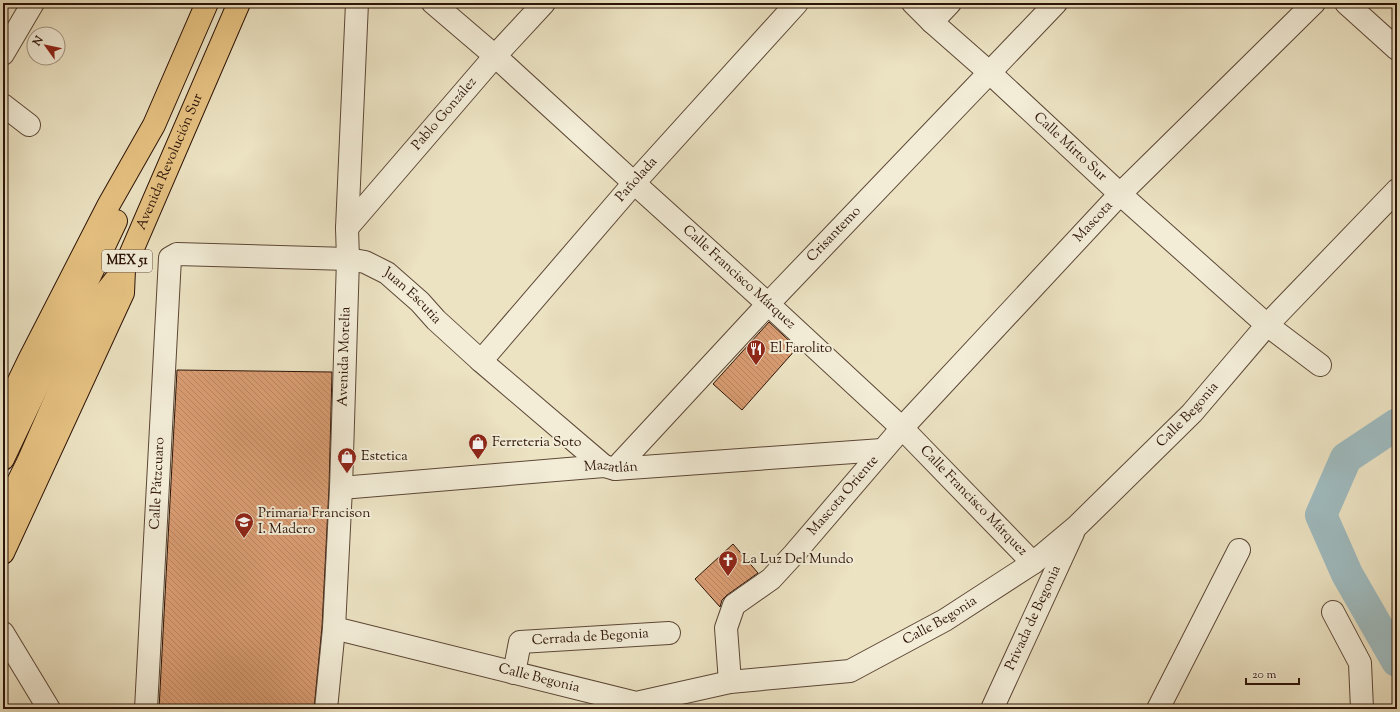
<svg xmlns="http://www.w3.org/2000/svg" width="1400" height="712" font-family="'Sorts Mill Goudy',serif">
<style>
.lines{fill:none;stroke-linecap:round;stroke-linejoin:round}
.river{stroke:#9fbbbf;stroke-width:32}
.building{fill:url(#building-back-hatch);stroke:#2c1307}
.minor-casing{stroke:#5c4736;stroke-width:24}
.major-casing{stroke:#2c1307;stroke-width:24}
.minor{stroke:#f3edd8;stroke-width:22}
.major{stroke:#e6c282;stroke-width:22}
.labels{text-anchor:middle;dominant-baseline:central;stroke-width:4;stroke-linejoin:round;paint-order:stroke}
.shield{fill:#f3edd8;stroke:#685446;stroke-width:1}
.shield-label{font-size:13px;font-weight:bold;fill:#2c1307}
.street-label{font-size:14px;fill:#2c1307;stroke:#f3edd8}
.poi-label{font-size:14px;fill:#2c1307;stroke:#f3edd8;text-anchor:start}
</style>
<defs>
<pattern id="building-back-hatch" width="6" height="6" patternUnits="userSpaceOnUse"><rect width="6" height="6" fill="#da9d73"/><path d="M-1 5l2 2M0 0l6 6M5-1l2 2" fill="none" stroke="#bb8662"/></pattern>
</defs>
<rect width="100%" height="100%" fill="#ece3c3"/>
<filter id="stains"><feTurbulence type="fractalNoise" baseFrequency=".005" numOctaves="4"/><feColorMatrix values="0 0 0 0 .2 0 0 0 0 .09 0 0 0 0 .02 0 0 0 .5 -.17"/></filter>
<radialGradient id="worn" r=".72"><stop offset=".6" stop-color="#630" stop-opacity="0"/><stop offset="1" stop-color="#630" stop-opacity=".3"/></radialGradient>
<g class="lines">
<polyline class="river" points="1397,424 1346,458 1321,515 1347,574 1397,661"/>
</g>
<g class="building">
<polygon points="769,322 797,348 742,410 713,384"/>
<polygon points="177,370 332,372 329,488 322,627 314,709 159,709"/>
<polygon points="733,544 758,573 727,595 722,600 720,607 695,579"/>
</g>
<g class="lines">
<g class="minor-casing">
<g id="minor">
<path id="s1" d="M433 3 495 56 634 183 768 304 902 428 1033 563"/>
<path id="s2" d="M913 3 932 22 990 73 1120 194 1267 325 1320 365"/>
<polyline points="1346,3 1397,49"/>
<polyline points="932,22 950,3"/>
<polyline points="3,54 33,3"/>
<polyline points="3,105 29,125"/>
<path id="s3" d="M347 228 495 56 544 3"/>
<path id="s4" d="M481 361 634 183 797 3"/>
<path id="s5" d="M615 469 768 304 1056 3"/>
<path id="s6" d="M341 488 604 466 615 469 882 450"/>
<polyline points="1333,612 1360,663 1362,709"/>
<path id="s7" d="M334 628 636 703 730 682 850 671 945 620 1033 563 1076 527 1192 413 1267 325 1397 190"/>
<polyline points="3,633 49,709"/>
<path id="s8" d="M514 673 520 642 669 633"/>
<path id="s9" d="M730 682 726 628 734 605 771 579 794 554 902 428 1120 194 1314 3"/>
<path id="s10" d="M146 709 170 258 177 254 348 259 365 262 387 273 420 302 436 320 481 361 604 466"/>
<path id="s11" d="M326 709 334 628 341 488 348 259 347 228 357 3"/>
<path id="s12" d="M992 709 1073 533"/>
<polyline points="1158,709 1239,550"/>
</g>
</g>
<g class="major-casing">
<g id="major">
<polyline points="3,414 29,360 108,206 154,125 207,3"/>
<polyline points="3,459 116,221"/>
<path id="s13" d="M3 512 28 462 84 334 104 294 124 269 239 3"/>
<polyline points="3,553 123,293 124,270"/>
</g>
</g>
<use href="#minor" class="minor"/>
<use href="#major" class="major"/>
</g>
<defs>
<g id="restaurant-pin" transform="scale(1)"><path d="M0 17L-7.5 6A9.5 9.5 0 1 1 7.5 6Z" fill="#8f2418" stroke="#f3edd8"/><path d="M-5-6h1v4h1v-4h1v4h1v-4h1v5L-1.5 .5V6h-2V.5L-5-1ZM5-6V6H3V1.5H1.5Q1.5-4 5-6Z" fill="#fff"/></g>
<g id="shop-pin" transform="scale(1)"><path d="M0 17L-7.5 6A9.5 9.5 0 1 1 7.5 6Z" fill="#8f2418" stroke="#f3edd8"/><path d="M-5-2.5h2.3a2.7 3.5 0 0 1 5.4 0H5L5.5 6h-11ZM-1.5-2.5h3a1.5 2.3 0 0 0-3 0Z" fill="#fff"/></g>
<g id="school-pin" transform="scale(1)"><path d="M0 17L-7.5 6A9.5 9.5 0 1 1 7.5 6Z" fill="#8f2418" stroke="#f3edd8"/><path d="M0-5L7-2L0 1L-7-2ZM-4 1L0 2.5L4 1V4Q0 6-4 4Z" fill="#fff"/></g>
<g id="church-pin" transform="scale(1)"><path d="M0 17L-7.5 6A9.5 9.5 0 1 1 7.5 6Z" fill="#8f2418" stroke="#f3edd8"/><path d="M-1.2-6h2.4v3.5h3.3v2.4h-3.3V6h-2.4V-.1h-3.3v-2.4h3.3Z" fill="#fff"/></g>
</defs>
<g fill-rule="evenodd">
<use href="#restaurant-pin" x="756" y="349"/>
<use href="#shop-pin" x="478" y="443"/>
<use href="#shop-pin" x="347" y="457"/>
<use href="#school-pin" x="244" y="522"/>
<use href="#church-pin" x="728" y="560"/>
</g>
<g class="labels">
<rect class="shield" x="102" y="250" width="50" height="22" rx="3"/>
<g class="shield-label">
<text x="127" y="261">MEX 51</text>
</g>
<g class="street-label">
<text stroke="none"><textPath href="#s3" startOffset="150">Pablo González</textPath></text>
<text stroke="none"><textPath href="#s2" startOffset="213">Calle Mirto Sur</textPath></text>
<text stroke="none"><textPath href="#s13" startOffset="389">Avenida Revolución Sur</textPath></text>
<text stroke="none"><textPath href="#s4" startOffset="239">Pañolada</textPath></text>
<text stroke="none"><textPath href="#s9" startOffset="605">Mascota</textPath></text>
<text stroke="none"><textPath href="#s5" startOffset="321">Crisantemo</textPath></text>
<text stroke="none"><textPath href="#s1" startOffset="411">Calle Francisco Márquez</textPath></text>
<text stroke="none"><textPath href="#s10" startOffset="707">Juan Escutia</textPath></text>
<text stroke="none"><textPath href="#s11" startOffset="353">Avenida Morelia</textPath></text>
<text stroke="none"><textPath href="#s7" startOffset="955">Calle Begonia</textPath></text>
<text stroke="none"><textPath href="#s6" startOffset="271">Mazatlán</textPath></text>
<text stroke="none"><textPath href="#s10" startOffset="226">Calle Pátzcuaro</textPath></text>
<text stroke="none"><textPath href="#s9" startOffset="234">Mascota Oriente</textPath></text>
<text stroke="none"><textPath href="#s1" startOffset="735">Calle Francisco Márquez</textPath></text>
<text stroke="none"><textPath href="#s12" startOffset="100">Privada de Begonia</textPath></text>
<text stroke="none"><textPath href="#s7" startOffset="631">Calle Begonia</textPath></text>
<text stroke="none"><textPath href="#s8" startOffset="102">Cerrada de Begonia</textPath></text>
<text stroke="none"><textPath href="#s7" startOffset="211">Calle Begonia</textPath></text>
</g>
<g class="poi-label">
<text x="770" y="349">El Farolito</text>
<text x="492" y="443">Ferreteria Soto</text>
<text x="361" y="457">Estetica</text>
<text x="258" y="514">Primaria Francison<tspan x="258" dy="16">I. Madero</tspan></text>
<text x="742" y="560">La Luz Del Mundo</text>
</g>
</g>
<rect width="1400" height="712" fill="none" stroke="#ece3c3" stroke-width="16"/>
<rect x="4" y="4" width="1392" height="704" fill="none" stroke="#2c1307" stroke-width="2"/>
<rect x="8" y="8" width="1384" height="696" fill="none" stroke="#2c1307"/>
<g transform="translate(46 46) rotate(303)"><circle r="19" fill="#f3edd8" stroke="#a39684"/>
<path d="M0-3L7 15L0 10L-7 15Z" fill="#8f2418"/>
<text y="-6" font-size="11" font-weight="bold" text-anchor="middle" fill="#2c1307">N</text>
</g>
<path d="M1246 678v6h53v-6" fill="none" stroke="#2c1307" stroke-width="2"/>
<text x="1252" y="678" font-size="12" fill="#2c1307" stroke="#f3edd8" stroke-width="3" paint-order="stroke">20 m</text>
<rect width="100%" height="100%" filter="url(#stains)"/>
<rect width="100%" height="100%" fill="url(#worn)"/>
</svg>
